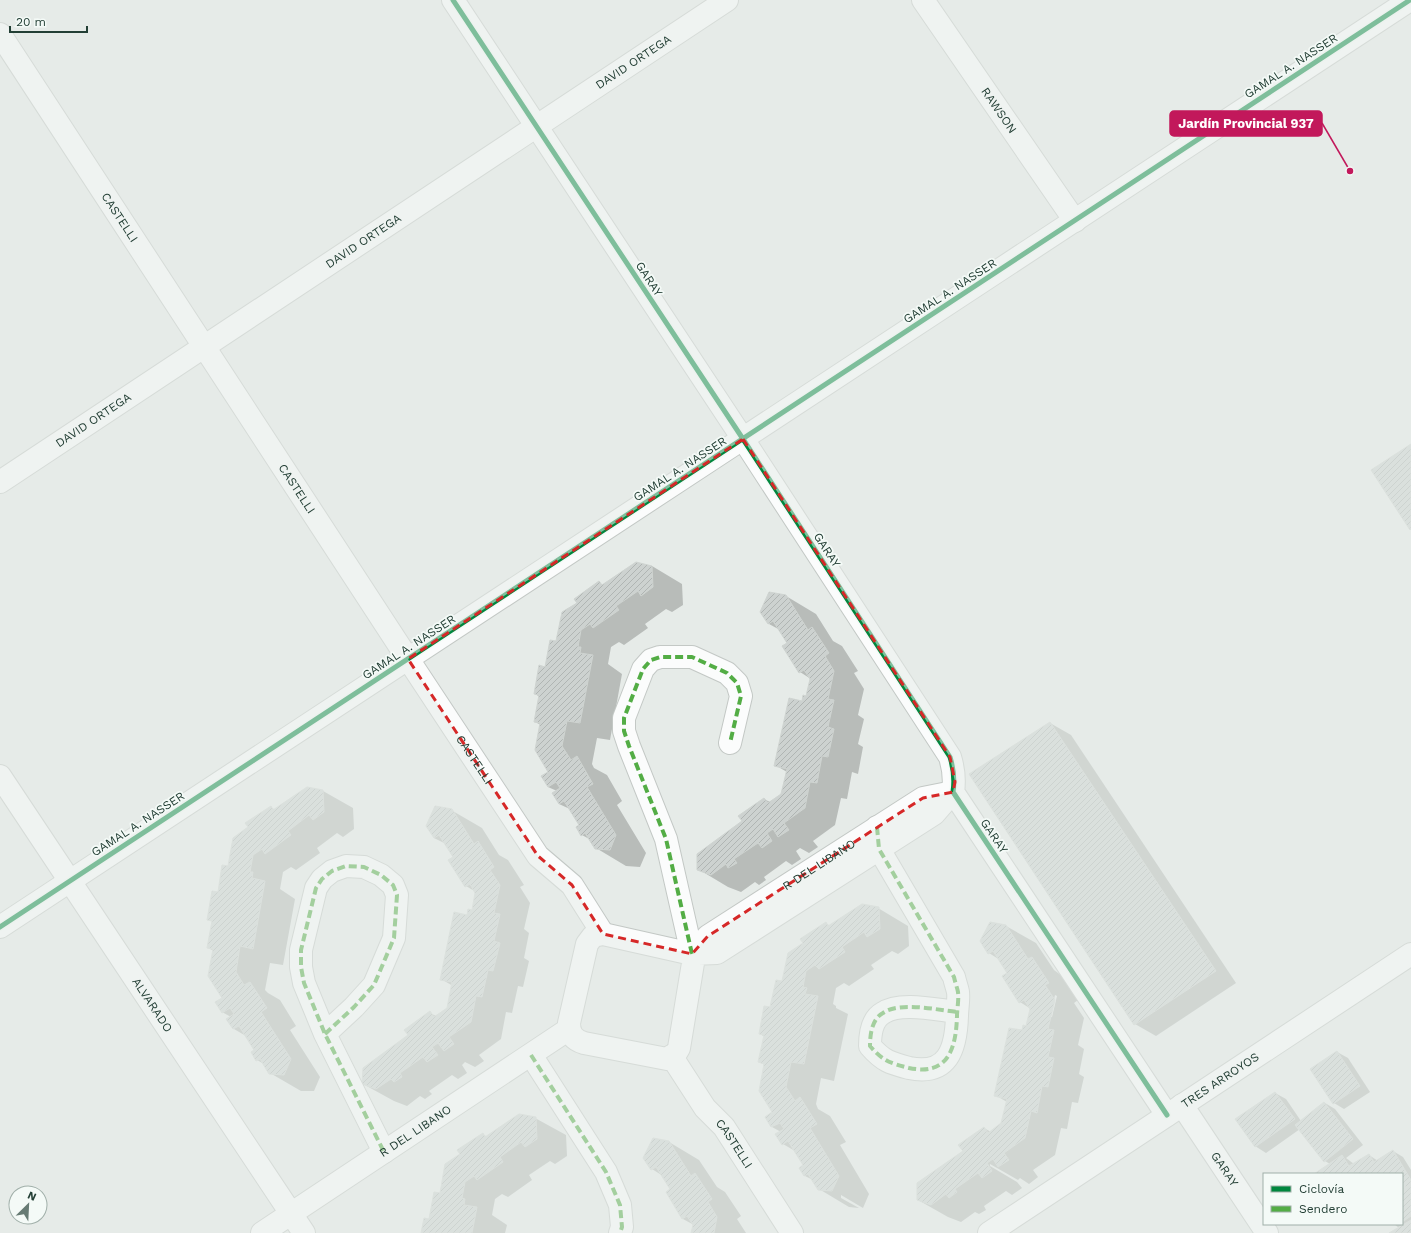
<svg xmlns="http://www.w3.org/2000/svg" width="1411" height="1233" font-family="'Work Sans',sans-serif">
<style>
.shadow{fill:#0003;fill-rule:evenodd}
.building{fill:url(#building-hatch);stroke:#cfd4d1}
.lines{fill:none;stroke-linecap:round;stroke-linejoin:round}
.minor-casing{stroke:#c3c8c5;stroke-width:24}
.minor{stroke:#fbfcfc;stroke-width:22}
.quiet{stroke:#53ad45;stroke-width:4;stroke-dasharray:8 4;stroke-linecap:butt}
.cycleway-casing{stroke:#f4faf7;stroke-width:8}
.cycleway{stroke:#00873e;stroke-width:5}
.marked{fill:none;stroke:#d62828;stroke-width:3;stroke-dasharray:8 5;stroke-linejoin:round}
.labels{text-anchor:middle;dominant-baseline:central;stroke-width:3.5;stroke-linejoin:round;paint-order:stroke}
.street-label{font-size:12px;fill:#233f35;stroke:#f4faf7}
.leader{fill:none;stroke:#c2185b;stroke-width:1.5}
.callout-dot{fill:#c2185b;stroke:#f4faf7;stroke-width:1.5}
.callout{fill:#c2185b;stroke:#c2185b;stroke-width:1.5}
.callout-label{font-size:13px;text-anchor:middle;font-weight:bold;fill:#fff}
</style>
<defs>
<pattern id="building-hatch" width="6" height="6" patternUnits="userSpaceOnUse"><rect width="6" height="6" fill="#cdd2d0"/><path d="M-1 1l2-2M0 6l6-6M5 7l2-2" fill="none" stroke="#b0b5b3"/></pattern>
</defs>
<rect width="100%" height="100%" fill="#e6ebe8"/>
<g class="shadow">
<polygon points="652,566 682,584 683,605 672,612 666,609 645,624 648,628 624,645 619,642 611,647 608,664 622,674 610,740 597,738 592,764 594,768 607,775 622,801 617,805 646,853 640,867 626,866 596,848 591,840 582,835 581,825 572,810 559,804 557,791 548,787 550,772 541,725 535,722 540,697 535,694 557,642 578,603 599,583 603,585"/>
<polygon points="786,596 816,614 833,641 842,646 858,671 854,673 864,689 858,715 864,719 858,744 863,747 858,774 852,772 847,799 841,798 835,825 813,841 818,847 809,853 800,848 796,851 801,859 792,865 786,861 764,877 766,880 759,885 755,882 741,892 728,887 698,869 764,799 770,802 782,794 787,772 775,765 802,702 807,697 811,679 800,672 788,644 780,630 769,624"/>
<polygon points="1050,723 1071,735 1236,983 1156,1036 1135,1024"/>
<polygon points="323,791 353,808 354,829 343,837 337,833 317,848 320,853 296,870 291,867 283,872 280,889 295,899 283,965 270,963 265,990 268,993 280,1000 296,1026 290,1030 320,1077 314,1091 301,1091 270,1073 264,1064 257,1060 255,1050 246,1036 234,1029 227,1019 231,1017 222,1012 224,998 214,951 208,948 213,922 208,919 229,868 250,828 271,807 275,810"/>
<polygon points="451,810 482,828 499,855 508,860 524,885 520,887 530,903 524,929 529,933 524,958 529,961 523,987 518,986 512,1013 506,1012 501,1039 479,1055 484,1061 475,1067 465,1062 462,1065 467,1073 458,1079 452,1075 429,1091 432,1094 425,1099 420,1096 407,1106 394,1101 363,1084 430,1013 436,1016 448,1008 453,986 441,979 468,916 473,911 476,892 466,886 454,857 446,844 434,838"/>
<polygon points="878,908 908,926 909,946 898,954 892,951 871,965 874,969 849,986 844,983 836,988 833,1004 836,1006 836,1008 848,1014 834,1081 821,1078 816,1104 818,1109 830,1116 846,1142 840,1145 869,1194 863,1208 841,1195 841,1198 859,1208 849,1207 819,1189 813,1180 805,1176 800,1168 804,1166 795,1151 783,1144 781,1132 772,1127 766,1117 774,1113 765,1065 759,1062 765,1037 760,1034 782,982 804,943 826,923 830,926"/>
<path d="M1006 926 1036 943 1054 970 1062 976 1078 1000 1074 1003 1084 1018 1078 1045 1084 1049 1079 1074 1084 1077 1078 1103 1072 1102 1067 1129 1061 1128 1055 1155 1033 1170 1038 1177 1029 1184 1020 1178 1018 1180 990 1164V1166L1017 1182 1022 1188 1012 1195 1006 1191 984 1206 986 1210 979 1214 975 1212 961 1222 948 1217 918 1200 984 1128 991 1132 1002 1124 1007 1102 995 1095 1023 1032 1027 1027 1031 1009 1020 1002 1008 974 1000 960 989 953ZM1055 995 1057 996 1052 1017H1050Z"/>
<polygon points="1337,1052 1348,1058 1370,1092 1344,1109 1334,1103"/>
<polygon points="1275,1093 1286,1099 1301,1121 1325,1103 1335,1109 1363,1145 1346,1158 1354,1164 1369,1155 1378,1161 1393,1151 1403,1157 1411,1170 1411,1233 1391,1233 1399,1228 1394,1224 1402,1224 1402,1174 1316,1174 1330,1164 1325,1161 1300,1129 1266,1153 1255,1146"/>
<polygon points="535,1118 566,1135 567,1156 555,1164 550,1161 529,1175 532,1180 508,1197 502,1194 495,1199 492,1215 507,1225 505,1233 422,1233 430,1220 441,1194 462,1155 483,1134 487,1137"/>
<polygon points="669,1142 699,1160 717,1187 725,1192 741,1216 737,1219 746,1233 692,1233 694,1225 683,1219 667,1193 672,1190 663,1176 652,1169"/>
</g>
<g class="building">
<polygon points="1411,444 1411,529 1410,530 1371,470"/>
<polygon points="636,562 652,566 653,587 641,596 638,591 616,606 619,610 593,628 590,624 581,630 578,647 581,647 580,653 593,655 580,723 567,721 562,746 571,760 577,756 593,784 587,787 616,835 610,850 595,849 585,833 581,836 576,827 579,825 564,801 559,804 552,793 560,788 556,782 548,787 541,776 548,772 535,750 540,723 534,722 539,695 534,694 539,665 545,667 550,640 556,641 562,612 577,603 574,599 599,581 602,585"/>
<polygon points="769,592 786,595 808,630 812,627 829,653 825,656 834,671 828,699 834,700 828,727 834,729 828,757 822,756 817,783 810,782 805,808 784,823 789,830 778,837 773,829 767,833 772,841 762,848 758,843 734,859 737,863 728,868 726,864 711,875 697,870 697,854 742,821 738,816 764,798 768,803 781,794 787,769 774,766 789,698 802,701 803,695 806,696 810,679 804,670 799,673 782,646 787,643 773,621 768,624 760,612"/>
<polygon points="1050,722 1216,971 1134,1025 969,774"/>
<polygon points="307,787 323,790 324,812 313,820 309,815 288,831 291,835 265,854 262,849 253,855 250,872 253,872 252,878 265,881 253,949 240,946 236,972 244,985 250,982 267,1008 261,1012 291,1059 284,1075 269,1074 260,1059 256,1061 251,1052 254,1050 239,1026 233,1029 226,1019 234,1014 230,1008 222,1013 215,1002 222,998 208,976 213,949 207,948 212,921 207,920 212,891 218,892 222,865 228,866 233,838 248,827 245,823 271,806 273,810"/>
<polygon points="435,806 452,809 474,844 478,841 494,867 490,870 500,885 494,913 500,914 494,941 500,943 493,971 488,970 482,997 476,996 471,1022 449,1037 454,1044 444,1051 438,1043 432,1047 438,1055 427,1062 423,1057 400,1073 402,1077 394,1082 391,1079 376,1089 362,1084 363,1068 408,1035 404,1030 430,1011 434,1017 447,1008 452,982 440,980 454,912 467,915 468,909 472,910 475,893 470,884 465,887 448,860 453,857 439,835 434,838 426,826"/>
<polygon points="862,904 879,907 880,929 867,937 864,932 842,947 845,952 819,969 815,965 806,971 803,987 807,988 805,994 818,996 804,1064 791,1062 786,1087 795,1101 800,1097 817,1124 810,1128 839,1176 832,1191 818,1190 808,1174 804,1176 799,1168 803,1165 788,1141 782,1145 775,1134 784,1129 780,1123 771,1127 765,1117 772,1112 759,1091 764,1064 758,1062 764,1035 759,1034 764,1006 770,1007 776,980 782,981 788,953 803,943 800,939 826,922 828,926"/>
<polygon points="990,922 1006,925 1028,959 1032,957 1049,983 1045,985 1055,1000 1048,1029 1054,1030 1048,1057 1054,1058 1048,1087 1042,1086 1037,1113 1031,1111 1025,1138 1004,1153 1009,1160 998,1167 993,1159 987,1163 992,1171 982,1178 978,1173 955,1189 957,1192 949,1198 946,1194 931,1205 917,1200 917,1183 963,1151 958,1145 984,1127 988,1133 1001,1123 1007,1099 994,1096 1009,1028 1022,1030 1023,1025 1026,1026 1030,1009 1024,1000 1019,1003 1002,976 1007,973 993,951 988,954 980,941"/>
<polygon points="1337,1051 1360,1086 1333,1104 1310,1069"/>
<polygon points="1275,1092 1295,1119 1255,1147 1235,1119"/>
<polygon points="1324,1102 1353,1139 1324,1162 1295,1125"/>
<polygon points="519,1114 536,1117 537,1139 525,1147 521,1142 500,1157 503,1162 477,1180 474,1176 465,1182 462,1198 465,1199 464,1205 477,1207 472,1233 421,1233 424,1218 429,1219 434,1192 440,1193 445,1164 460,1154 457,1150 483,1133 485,1137"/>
<polygon points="653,1138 669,1141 691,1176 695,1173 712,1199 708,1202 717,1217 714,1233 691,1233 693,1225 687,1216 682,1219 666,1192 670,1189 656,1167 651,1170 643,1158"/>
<polygon points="1393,1150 1411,1180 1411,1184 1402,1189 1402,1174 1354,1174 1349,1166 1369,1154 1374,1162"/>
<polygon points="1342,1155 1354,1174 1314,1174"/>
<polygon points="1411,1184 1411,1216 1402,1222 1402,1189"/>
<polygon points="1411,1220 1411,1233 1389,1233"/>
</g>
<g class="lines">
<g class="minor-casing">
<g id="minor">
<path d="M453 0 743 439 950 757C954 770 955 779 953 792L1167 1115"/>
<path id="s1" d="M923 0 1075 221"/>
<path id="s2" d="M0 34 408 659 538 856 572 885 603 934"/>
<path id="s3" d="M0 482 727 0"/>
<path d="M730 743 741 696 737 683 727 673 692 657H660L651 660 643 669 624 718V731L629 746 666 839 692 954 694 957 679 1048 676 1053 667 1059 584 1043C574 1040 569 1034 569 1023L587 944 593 936 603 934 692 954 717 953 934 814 953 792"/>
<path id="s4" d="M0 776 304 1233"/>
<path d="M877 827 879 849 954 977C955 982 957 987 958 992 959 1000 957 1009 957 1016 956 1049 948 1076 909 1068 890 1063 883 1061 870 1046 870 1034 872 1019 883 1013 900 1001 937 1010 957 1012"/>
<polyline points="0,927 1410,0"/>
<path id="s5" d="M692 954 708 936 923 798 953 792"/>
<polyline points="325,1034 354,1007 374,985 394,938 397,895 393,885 381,875 364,867 346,866 332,871 322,879 316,888 301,950 301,967 304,983 325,1034 384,1152"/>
<polyline points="531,1055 606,1172 620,1205 622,1227 620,1233"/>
<path id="s6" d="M672 1057 705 1108 724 1127 792 1233"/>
<path id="s7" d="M1182 1105 1267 1233"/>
<path id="s8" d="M262 1233 569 1029"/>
<path id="s9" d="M989 1233 1411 954"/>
</g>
</g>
<use href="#minor" class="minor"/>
<g class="quiet">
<path d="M877 827 879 849 954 977C955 982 957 987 958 992 959 1000 957 1009 957 1016 956 1049 948 1076 909 1068 890 1063 883 1061 870 1046 870 1034 872 1019 883 1013 900 1001 937 1010 957 1012"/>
<polyline points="692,954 666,839 629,746 624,731 624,718 643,669 651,660 660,657 692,657 727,673 737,683 741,696 730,743"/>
<polyline points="325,1034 354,1007 374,985 394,938 397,895 393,885 381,875 364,867 346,866 332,871 322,879 316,888 301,950 301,967 304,983 325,1034 384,1152"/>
<polyline points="531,1055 606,1172 620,1205 622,1227 620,1233"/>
</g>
<g class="cycleway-casing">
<g id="cycleway">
<path d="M453 0 743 439 950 757C954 770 955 779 953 792L1167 1115"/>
<polyline points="0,927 1410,0"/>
</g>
</g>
<use href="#cycleway" class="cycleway"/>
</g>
<path d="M0 0H1411V1233H0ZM743 439 950 757 955 782 953 792 923 798 708 936 692 954 603 934 572 885 538 856 408 659Z" fill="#e6ebe8" fill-opacity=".55" fill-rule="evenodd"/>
<path class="marked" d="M743 439 950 757 955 782 953 792 923 798 708 936 692 954 603 934 572 885 538 856 408 659Z"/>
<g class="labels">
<g class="street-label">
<text stroke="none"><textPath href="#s3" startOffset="760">DAVID ORTEGA</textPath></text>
<text transform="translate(1291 66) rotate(-33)">GAMAL A. NASSER</text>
<text stroke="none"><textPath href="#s1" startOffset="134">RAWSON</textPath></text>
<text stroke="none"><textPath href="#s2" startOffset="219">CASTELLI</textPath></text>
<text stroke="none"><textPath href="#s3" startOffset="436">DAVID ORTEGA</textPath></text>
<text transform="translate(649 279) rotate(57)">GARAY</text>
<text transform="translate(950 291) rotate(-33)">GAMAL A. NASSER</text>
<text stroke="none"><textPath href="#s3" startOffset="112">DAVID ORTEGA</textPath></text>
<text transform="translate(680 469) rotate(-33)">GAMAL A. NASSER</text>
<text stroke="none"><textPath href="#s2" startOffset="543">CASTELLI</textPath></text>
<text transform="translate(827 550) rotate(57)">GARAY</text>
<text transform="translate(409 647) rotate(-33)">GAMAL A. NASSER</text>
<text stroke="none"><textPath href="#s2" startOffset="867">CASTELLI</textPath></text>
<text transform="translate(138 824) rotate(-33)">GAMAL A. NASSER</text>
<text transform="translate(994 836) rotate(56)">GARAY</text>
<text stroke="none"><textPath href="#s5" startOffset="156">R DEL LIBANO</textPath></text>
<text stroke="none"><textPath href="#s4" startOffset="275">ALVARADO</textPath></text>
<text stroke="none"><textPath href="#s9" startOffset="277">TRES ARROYOS</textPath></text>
<text stroke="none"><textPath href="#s8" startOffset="184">R DEL LIBANO</textPath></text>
<text stroke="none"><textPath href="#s6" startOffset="107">CASTELLI</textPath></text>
<text stroke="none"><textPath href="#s7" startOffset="77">GARAY</textPath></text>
</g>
</g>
<path class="leader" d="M1350 171L1322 123"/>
<circle class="callout-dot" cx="1350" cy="171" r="4"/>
<rect class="callout" x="1170" y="111" width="152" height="25" rx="4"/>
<g class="callout-label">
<text x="1246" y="128">Jardín Provincial 937</text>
</g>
<rect x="1263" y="1173" width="140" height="52" fill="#f4faf7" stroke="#a0afa9"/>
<rect x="1271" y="1186" width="20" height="6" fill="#00873e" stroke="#a0afa9"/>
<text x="1299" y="1193" font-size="12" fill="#233f35">Ciclovía</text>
<rect x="1271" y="1206" width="20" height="6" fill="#53ad45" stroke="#a0afa9"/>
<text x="1299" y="1213" font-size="12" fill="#233f35">Sendero</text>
<g transform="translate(28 1205) rotate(24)"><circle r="19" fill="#f4faf7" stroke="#a0afa9"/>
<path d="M0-3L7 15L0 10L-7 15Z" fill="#677b74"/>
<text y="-6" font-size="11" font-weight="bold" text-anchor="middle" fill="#233f35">N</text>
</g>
<path d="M10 26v6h77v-6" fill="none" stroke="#233f35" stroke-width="2"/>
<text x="16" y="26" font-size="12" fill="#233f35" stroke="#f4faf7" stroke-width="3" paint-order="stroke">20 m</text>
</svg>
